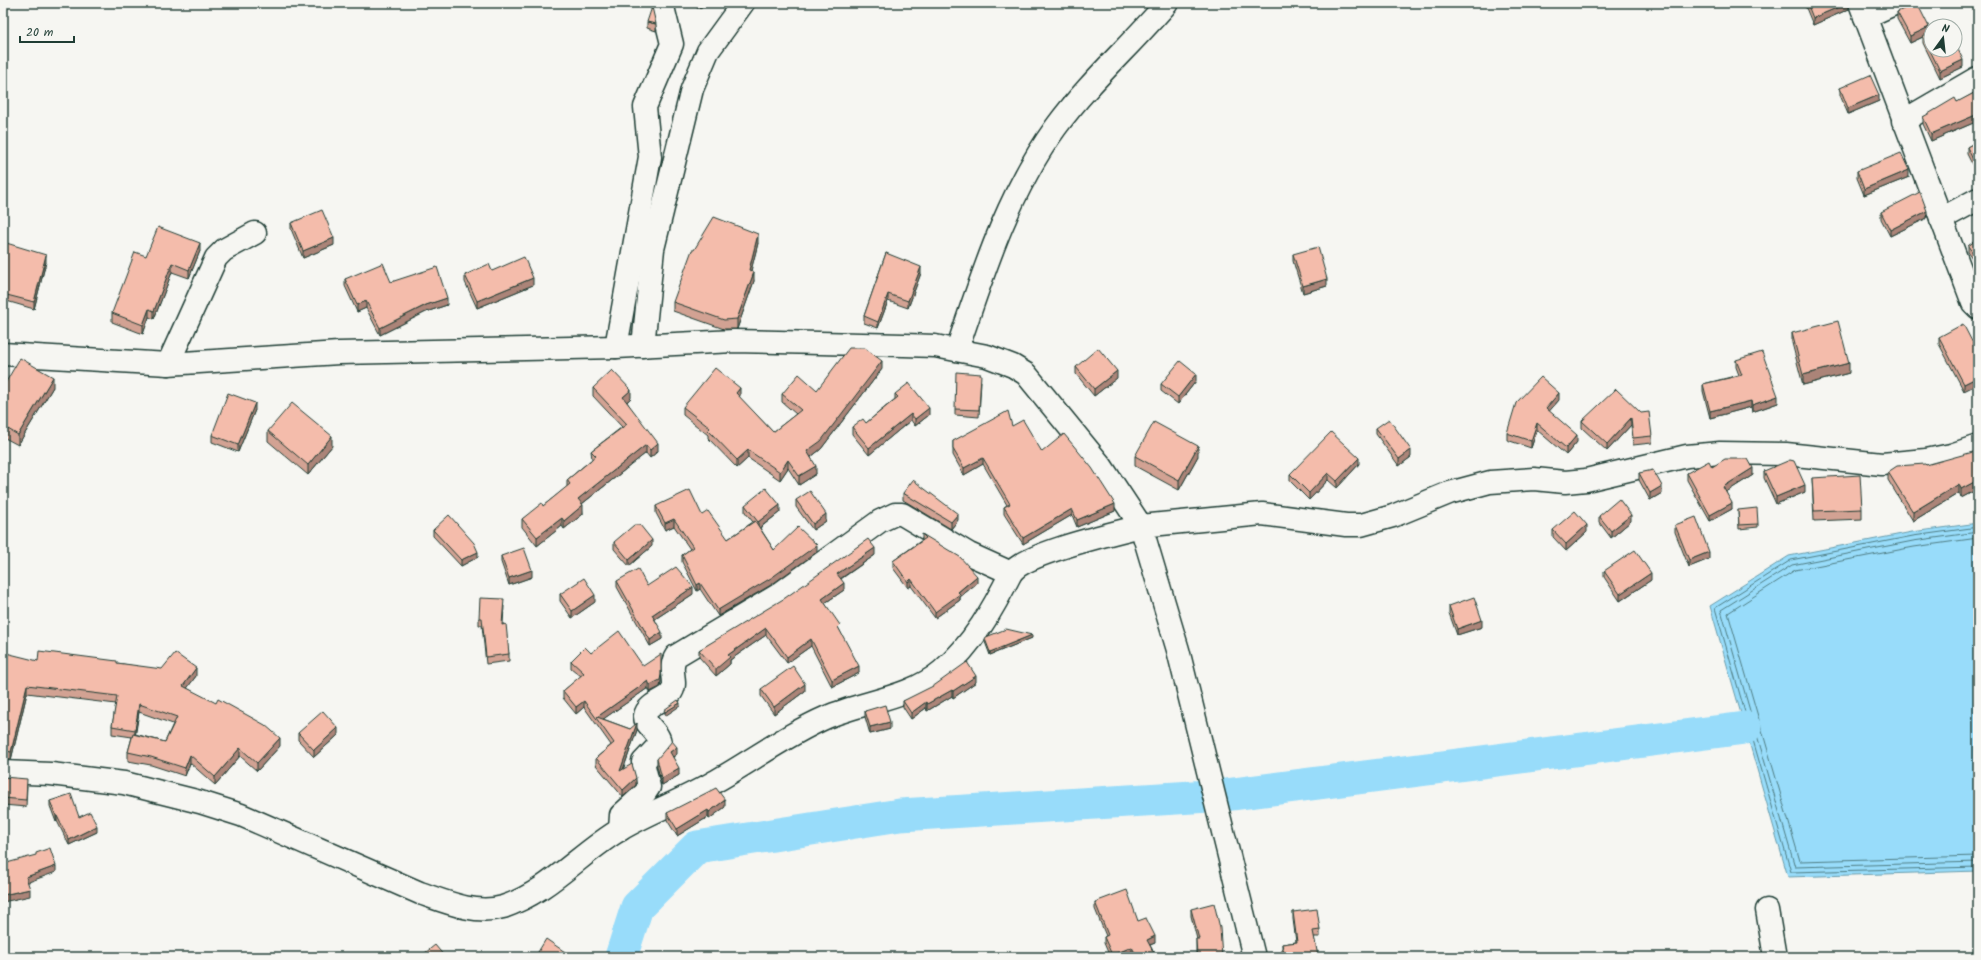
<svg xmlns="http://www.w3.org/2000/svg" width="1981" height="960" font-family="Kalam,sans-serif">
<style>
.water{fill:#98dcfa;stroke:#689cab}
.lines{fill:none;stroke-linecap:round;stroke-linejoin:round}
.shore{stroke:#4f7d83;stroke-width:1}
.river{stroke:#98dcfa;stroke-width:33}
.minor-casing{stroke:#1f3d34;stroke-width:25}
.minor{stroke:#f6f6f2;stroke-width:22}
.wall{fill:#d2a293;stroke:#1f3d34;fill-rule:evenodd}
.shaded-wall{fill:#ab8478;stroke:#1f3d34}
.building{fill:#f4bcab;stroke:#1f3d34}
</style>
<rect width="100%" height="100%" fill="#f6f6f2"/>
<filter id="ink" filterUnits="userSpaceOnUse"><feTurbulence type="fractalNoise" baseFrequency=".025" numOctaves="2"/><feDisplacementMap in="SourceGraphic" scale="8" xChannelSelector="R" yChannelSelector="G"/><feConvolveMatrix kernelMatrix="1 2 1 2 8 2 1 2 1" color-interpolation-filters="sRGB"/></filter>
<g filter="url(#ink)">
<polygon class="water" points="1978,523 1978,871 1788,877 1710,606 1789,556 1912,532"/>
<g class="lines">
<g class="shore">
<polyline points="1978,527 1913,536 1791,560 1715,608 1791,872 1978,867"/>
<polyline points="1978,532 1913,541 1792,565 1721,610 1795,867 1978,862"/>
<polyline points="1978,538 1914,547 1795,570 1728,613 1800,861 1978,856"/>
</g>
<polyline class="river" points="621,957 637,907 697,847 900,815 1225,795 1745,728"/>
<g class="minor-casing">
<g id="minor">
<polyline points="1860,3 1973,303 1978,308"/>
<polyline points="1865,17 1896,3"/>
<polyline points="1903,121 1977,78"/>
<polyline points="1941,219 1978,199"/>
<polyline points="643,346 653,249 692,89 708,51 743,3"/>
<polyline points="616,347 650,157 645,107 672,44 662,3"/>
<path d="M957 350C983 273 1008 193 1056 127 1089 82 1131 45 1167 3"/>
<polyline points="3,354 168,364 339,353 616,347 734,341 904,345 935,346 987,356 1013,366 1026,374 1102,467 1141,526 1262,514 1346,525 1361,525 1393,516 1449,493 1490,482 1534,479 1565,482 1586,480 1687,456 1720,453 1786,454 1882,464 1926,460 1951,455 1978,446"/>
<polyline points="168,364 216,258 224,250 255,233"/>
<path d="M3 772 51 774 124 783 200 802 241 815 420 893C446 902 476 915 503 907 549 892 580 853 621 829 652 811 686 799 716 781 753 760 788 734 827 717 865 701 910 698 942 671 973 644 993 609 1011 573 1025 553 1115 533 1141 526L1178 650 1254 957"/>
<path d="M620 830 621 815 645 793 649 787 643 762 660 744C660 732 644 725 645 716 647 704 664 701 670 694 680 682 667 670 676 656L778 595 880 521 895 514H902L969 554 1011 573"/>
<polyline points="1767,910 1775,957"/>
</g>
</g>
<use href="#minor" class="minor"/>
</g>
<g class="wall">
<polygon points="693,3 709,3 709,5 697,8"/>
<polygon points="1804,3 1849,3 1849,9 1813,25"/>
<polygon points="1897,12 1929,33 1963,67 1940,78 1923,43 1923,37 1910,43 1897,19"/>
<polygon points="647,22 656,24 656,31 647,28"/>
<polygon points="1840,88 1879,101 1848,114 1840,95"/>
<polygon points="1978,95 1978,121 1931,141 1923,124 1923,117 1957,102"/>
<polygon points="1978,141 1978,173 1977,174 1967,154 1967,147"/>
<polygon points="1857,171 1909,177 1864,195 1857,178"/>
<polygon points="1881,212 1927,218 1890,236 1881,219"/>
<polygon points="291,223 334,245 303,258 291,229"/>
<polygon points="1978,239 1978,267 1968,252 1968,246"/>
<polygon points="3,242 46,262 34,309 3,300"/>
<polygon points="758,243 751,270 754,281 737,329 724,329 673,311 673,302"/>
<polygon points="200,251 189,278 172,272 154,319 149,317 143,334 112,322 112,313 146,256"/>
<polygon points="886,253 921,273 908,308 888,301 878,328 864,323 864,316"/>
<polygon points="1293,254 1327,286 1303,293 1293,261"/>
<polygon points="492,271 533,285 477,308 465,282 465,275"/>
<polygon points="345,279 391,282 447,305 426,312 380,335 366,308 357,312 345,286"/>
<polygon points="1792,333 1849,373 1803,385 1792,343"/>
<polygon points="1939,337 1978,353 1964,391 1939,344"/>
<polygon points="1736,360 1778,403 1752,412 1751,407 1710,418 1703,391 1703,384 1739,375 1736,367"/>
<polygon points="1076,367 1117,378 1094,396 1076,374"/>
<polygon points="882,369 821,449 811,457 816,474 799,485 788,468 780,480 748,458 737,468 708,438 708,435 683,415 683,407 740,396 739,397 773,432 796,414 782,402 782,394 817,390"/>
<polygon points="981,381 979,417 955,415 955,409"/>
<polygon points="1196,381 1178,404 1161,391 1161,384"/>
<polygon points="3,387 53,387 18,445 3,437"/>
<polygon points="593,388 631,398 627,402 658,451 650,458 646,453 582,504 583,514 564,529 562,526 537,546 522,527 522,519 543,506 567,487 567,480 592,459 591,451 622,427 593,396"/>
<polygon points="895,394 929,415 915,426 911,420 869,455 852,434 852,427 866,423 895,399"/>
<polygon points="1559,400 1549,411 1577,442 1566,455 1537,430 1531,448 1507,440 1507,433"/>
<polygon points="255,410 238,452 212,442 212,435"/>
<polygon points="1641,413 1652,436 1652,443 1633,445 1631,425 1607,451 1582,428 1582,421"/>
<polygon points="1012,426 1042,452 1115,511 1077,527 1072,515 1023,544 1004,514 1004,507 1007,505 983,464 964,475 953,455 953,441"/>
<polygon points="1376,428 1411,457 1399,466 1376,434"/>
<polygon points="268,431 332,446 308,475 268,441"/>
<polygon points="1135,456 1198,456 1179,490 1135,466"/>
<polygon points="1978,463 1978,489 1961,498 1959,493 1913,521 1888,480 1888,472 1926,465"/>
<polygon points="1359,464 1337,488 1328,480 1309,500 1290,481 1290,474"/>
<polygon points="1712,467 1753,475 1726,492 1732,509 1710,521 1687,480 1687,473"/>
<polygon points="1764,471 1805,492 1776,504 1764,478"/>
<polygon points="1639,473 1662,493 1650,500 1639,480"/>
<polygon points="1812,478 1862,509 1862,519 1814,521"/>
<polygon points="903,493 958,520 951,529 903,500"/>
<polygon points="796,500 826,521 813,530 796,507"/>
<polygon points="745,505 780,512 760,528 774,550 817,552 771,585 718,616 700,589 697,591 682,562 682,555 690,549 674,526 665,530 656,513 656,506 702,515 728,539 753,522 745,512"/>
<polygon points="1738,510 1758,524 1758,527 1739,529"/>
<polygon points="1599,516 1631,521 1611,538 1599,522"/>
<polygon points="1675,525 1709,559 1689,567 1675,532"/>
<polygon points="433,530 478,557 461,566 433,536"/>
<polygon points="1553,530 1587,532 1566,551 1553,537"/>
<polygon points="922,534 977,583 960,597 960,600 935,618 911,586 908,588 893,568 893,561 922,540"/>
<polygon points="614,542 652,546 629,566 614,549"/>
<polygon points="875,555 841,579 844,590 825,603 840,631 859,673 832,687 811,646 787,663 766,635 730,660 730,664 716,676 699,657 699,650"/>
<polygon points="501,556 532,577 509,585 501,562"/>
<polygon points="1604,571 1651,580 1620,601 1604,577"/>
<polygon points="617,581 647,586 693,594 655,619 662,639 650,646 617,587"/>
<polygon points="560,594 595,602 572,618 560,601"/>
<polygon points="504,606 503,625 509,654 509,661 486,664 482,625 479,625 479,618"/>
<polygon points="1449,606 1482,627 1457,635 1449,613"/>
<polygon points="1032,638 990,655 985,642 985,639"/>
<polygon points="591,653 643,666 661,681 660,687 650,692 648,688 603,719 630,729 637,730 623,770 636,785 623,797 596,765 596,758 611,745 584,707 576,714 563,698 563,691 581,676 571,668 571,661"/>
<path d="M38 661 117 663 196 676 187 688 280 746 257 771 240 756 215 785 190 763 185 776 151 765 128 761V752L132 737 112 734V726L116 704 27 693 11 760 3 758V664ZM139 712 173 724 165 742 135 734Z"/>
<polygon points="976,682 953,698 952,696 927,711 926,708 911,719 903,707 903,701"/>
<polygon points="761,689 805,691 774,714 761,696"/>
<polygon points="865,711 890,729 870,734 865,717"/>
<polygon points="298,733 338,735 314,757 298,740"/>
<polygon points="677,754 673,757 679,775 662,785 657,766 657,759"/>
<polygon points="3,777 27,786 26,807 3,805"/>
<polygon points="50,801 97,832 69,845 57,821 56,822 50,806"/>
<polygon points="725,807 709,819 708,817 677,836 667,820 667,813"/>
<polygon points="1095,902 1138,921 1155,943 1150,945 1156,957 1133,957 1132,953 1124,957 1110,957 1104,943 1104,937 1106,936 1095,909"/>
<polygon points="1191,909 1222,957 1196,957 1196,939 1197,939 1191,916"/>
<polygon points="1293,912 1320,930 1320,937 1314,937 1318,957 1283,957 1282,951 1282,944 1296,942 1293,919"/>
</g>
<g class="shaded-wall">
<polygon points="697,3 709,3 709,5 697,8"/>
<polygon points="1848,3 1849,3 1849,9 1813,25 1813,18"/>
<polygon points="1929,27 1929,34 1910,43 1910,36"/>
<polygon points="1963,60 1963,67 1940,78 1940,71"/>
<polygon points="1879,95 1879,101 1848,114 1848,108"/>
<polygon points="1978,114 1978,121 1931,141 1931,134"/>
<polygon points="1978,167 1978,173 1977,174 1977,168"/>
<polygon points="1909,170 1909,177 1864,195 1864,189"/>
<polygon points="1927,211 1927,218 1890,236 1890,230"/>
<polygon points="758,234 758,243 749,279 749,270"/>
<polygon points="334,238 334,245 303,258 303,251"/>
<polygon points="200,243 200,251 189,278 189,270"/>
<polygon points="46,255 46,262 34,309 34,302"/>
<polygon points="172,263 172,272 154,319 154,311"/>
<polygon points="921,267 921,273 908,308 908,301"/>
<polygon points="754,272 754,281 737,329 737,319"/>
<polygon points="533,278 533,285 477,308 477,301"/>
<polygon points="1327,279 1327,286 1303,293 1303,286"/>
<polygon points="888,294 888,301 878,328 878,322"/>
<polygon points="447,298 447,305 426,312 380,335 380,328 426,305"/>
<polygon points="366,301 366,308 357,312 357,305"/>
<polygon points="149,309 149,317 143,334 143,325"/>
<polygon points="882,361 882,369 821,449 807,460 807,451"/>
<polygon points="1849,363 1849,373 1803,385 1803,375"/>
<polygon points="1117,371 1117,378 1094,396 1094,389"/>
<polygon points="1196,374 1196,381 1178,404 1178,397"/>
<polygon points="53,377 53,387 18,445 18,435"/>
<polygon points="1978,377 1978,384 1964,391 1964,384"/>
<polygon points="740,388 740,396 736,401 736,393"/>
<polygon points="631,390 631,398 623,405 623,397"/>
<polygon points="1559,393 1559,400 1546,415 1546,408"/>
<polygon points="1778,396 1778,403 1752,412 1752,405"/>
<polygon points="1751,401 1751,407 1710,418 1710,411"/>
<polygon points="255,403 255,410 238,452 238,445"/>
<polygon points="929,408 929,415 915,426 915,419"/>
<polygon points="911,414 911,420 869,455 869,448"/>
<polygon points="1631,418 1631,425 1607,451 1607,444"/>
<polygon points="1537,423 1537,430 1531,448 1531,441"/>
<polygon points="1577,435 1577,442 1566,455 1566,448"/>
<polygon points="332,436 332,446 308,475 308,465"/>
<polygon points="658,443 658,451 650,458 650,450"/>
<polygon points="646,445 646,453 578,507 578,499"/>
<polygon points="1198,446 1198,456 1179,490 1179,480"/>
<polygon points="748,450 748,458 737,468 737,460"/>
<polygon points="1411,450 1411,457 1399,466 1399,459"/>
<polygon points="983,458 983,464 964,475 964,468"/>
<polygon points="1359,458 1359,464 1337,488 1337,481"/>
<polygon points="788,460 788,468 780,480 780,472"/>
<polygon points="816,466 816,474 799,485 799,476"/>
<polygon points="1753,468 1753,475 1723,494 1723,487"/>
<polygon points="1328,473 1328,480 1309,500 1309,493"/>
<polygon points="1978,480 1978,489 1961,498 1961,489"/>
<polygon points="1959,484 1959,493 1913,521 1913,512"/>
<polygon points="1805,485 1805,492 1776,504 1776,497"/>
<polygon points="1662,486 1662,493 1650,500 1650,493"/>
<polygon points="1732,503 1732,509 1710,521 1710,515"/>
<polygon points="1115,504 1115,511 1077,527 1077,520"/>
<polygon points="583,505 583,514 564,529 564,521"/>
<polygon points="780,505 780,512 758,529 758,522"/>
<polygon points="1072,509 1072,515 1023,544 1023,538"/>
<polygon points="826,514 826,521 813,530 813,524"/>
<polygon points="958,514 958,520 951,529 951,522"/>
<polygon points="1631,515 1631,521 1611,538 1611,531"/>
<polygon points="562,518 562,526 537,546 537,537"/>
<polygon points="674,519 674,526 665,530 665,523"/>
<polygon points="1587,525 1587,532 1566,551 1566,544"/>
<polygon points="652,540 652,546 629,566 629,560"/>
<polygon points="817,545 817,552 771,585 718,616 718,610"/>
<polygon points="875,548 875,555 837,581 837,574"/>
<polygon points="478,552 478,557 461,566 461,560"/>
<polygon points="1709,552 1709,559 1689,567 1689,560"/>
<polygon points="532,570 532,577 509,585 509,578"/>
<polygon points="1651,573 1651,580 1620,601 1620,594"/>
<polygon points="977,576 977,583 960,597 960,600 935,618 935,612"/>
<polygon points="911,579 911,586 908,588 908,582"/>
<polygon points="700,583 700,589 697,591 697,585"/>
<polygon points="844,583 844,590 822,605 822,599"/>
<polygon points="693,587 693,594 652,621 652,615"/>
<polygon points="595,595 595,602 572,618 572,611"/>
<polygon points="1482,620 1482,627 1457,635 1457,629"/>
<polygon points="766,628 766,635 730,660 730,664 716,676 716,669 728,655"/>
<polygon points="662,632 662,639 650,646 650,640"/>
<polygon points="1032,635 1032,638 990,655 990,652"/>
<polygon points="811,639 811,646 787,663 787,657"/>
<polygon points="859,666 859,673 832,687 832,680"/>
<polygon points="196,668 196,676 183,694 183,686"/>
<polygon points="661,675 661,681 660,687 650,692 650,685"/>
<polygon points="976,676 976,682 953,698 953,691"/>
<polygon points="648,681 648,688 599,722 597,717"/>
<polygon points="805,684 805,691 774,714 774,707"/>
<polygon points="27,685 27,693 11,760 11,752"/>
<polygon points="952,690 952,696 927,711 927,704"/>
<polygon points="584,701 584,707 576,714 576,707"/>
<polygon points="926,702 926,708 911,719 911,713"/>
<polygon points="680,703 680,706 665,716 665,712"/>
<polygon points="139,704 139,712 135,738 135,730"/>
<polygon points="890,722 890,729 870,734 870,727"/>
<polygon points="637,723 637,730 620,778 620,771"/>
<polygon points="338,728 338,735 314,757 314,750"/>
<polygon points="280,738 280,746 257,771 257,763"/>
<polygon points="677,747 677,754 670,759 670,752"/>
<polygon points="240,748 240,756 215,785 215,777"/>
<polygon points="190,755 190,763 185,776 185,768"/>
<polygon points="679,768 679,775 662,785 662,778"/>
<polygon points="636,778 636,785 623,797 623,790"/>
<polygon points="725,800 725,807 709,819 709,812"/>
<polygon points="708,810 708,817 677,836 677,829"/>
<polygon points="56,816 57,816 57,821 56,822"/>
<polygon points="97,826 97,832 69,845 69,840"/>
<polygon points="56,866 56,872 26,883 26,877"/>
<polygon points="30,889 30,896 3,902 3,895"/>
<polygon points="1155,936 1155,943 1147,946 1147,940"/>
<polygon points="1132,947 1132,953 1124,957 1112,957 1112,955"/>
<polygon points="565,952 565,957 562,957"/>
</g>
<g class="building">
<polygon points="1807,3 1848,3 1813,18"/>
<polygon points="1917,3 1929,27 1910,36 1897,12"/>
<polygon points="652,7 656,24 647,22"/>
<polygon points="1931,32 1931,50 1955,50 1955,43 1963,60 1940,71 1923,36"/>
<polygon points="1870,75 1879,95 1848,108 1840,88"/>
<polygon points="1976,92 1978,95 1978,114 1931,134 1923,117 1955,98 1957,102"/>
<polygon points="1978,141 1978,167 1977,168 1967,147"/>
<polygon points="1901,153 1909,170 1864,189 1857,171"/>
<polygon points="1920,192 1927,211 1890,230 1881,212"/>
<polygon points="322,210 334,238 303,251 291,223"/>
<polygon points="714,217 758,234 749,270 754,272 737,319 724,320 673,302 692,250 694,250"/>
<polygon points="158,227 200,243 189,270 172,263 154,311 149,309 143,325 112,313 135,252 146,256"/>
<polygon points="1978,239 1978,260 1968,246"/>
<polygon points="3,242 46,255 34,302 3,294"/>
<polygon points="1318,247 1327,279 1303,286 1293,254"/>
<polygon points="886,253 921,267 908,301 888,294 878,322 864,316"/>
<polygon points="524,257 533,278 477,301 465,275 489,264 492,271"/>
<polygon points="383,263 391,282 437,267 447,298 426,305 380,328 366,301 357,305 345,279"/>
<polygon points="1838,321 1849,363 1803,375 1792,333"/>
<polygon points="1963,324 1978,353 1978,377 1964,384 1939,337"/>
<polygon points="849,348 865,348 882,361 821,441 807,451 816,466 799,476 788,460 780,472 748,450 737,460 708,430 710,428 683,407 715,368 740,388 736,393 773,432 801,410 782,394 799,374 817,390"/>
<polygon points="1098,348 1117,371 1094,389 1076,367"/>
<polygon points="1762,352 1778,396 1752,405 1751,401 1710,411 1703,384 1742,375 1736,360"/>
<polygon points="20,358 53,377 18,435 3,426 3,387"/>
<polygon points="1180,361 1196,374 1178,397 1161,384"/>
<polygon points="612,370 631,390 623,397 658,443 650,450 646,445 578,499 583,505 564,521 562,518 537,537 522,519 542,503 543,506 570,484 567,480 596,456 591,451 627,424 593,388"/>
<polygon points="956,372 981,374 979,410 955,409"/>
<polygon points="1541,377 1559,393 1546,408 1577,435 1566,448 1537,423 1531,441 1507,433 1516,403"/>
<polygon points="909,383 929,408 915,419 911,414 869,448 852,427 863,419 866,423 898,397 895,394"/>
<polygon points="1616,389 1641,413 1649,412 1652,436 1633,438 1631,418 1607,444 1582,421"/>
<polygon points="228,393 255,403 238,445 212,435"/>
<polygon points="292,403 332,436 308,465 268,431"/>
<polygon points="1008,411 1012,426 1023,420 1042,452 1064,434 1092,468 1115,504 1077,520 1072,509 1023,538 1004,507 1010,504 983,458 964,468 953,449 953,441"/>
<polygon points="1389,419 1411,450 1399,459 1376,428"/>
<polygon points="1154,422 1198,446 1179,480 1135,456"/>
<polygon points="1331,432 1359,458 1337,481 1328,473 1309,493 1290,474"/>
<polygon points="1973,452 1978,463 1978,480 1961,489 1959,484 1913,512 1888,472 1897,466 1925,464 1926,465"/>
<polygon points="1725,459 1748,459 1753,468 1723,487 1732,503 1710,515 1687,473 1709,461 1712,467"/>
<polygon points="1790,460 1794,461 1805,485 1776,497 1764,471"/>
<polygon points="1653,470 1662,486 1650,493 1639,473"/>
<polygon points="1860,475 1862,509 1814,511 1812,478"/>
<polygon points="913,480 958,514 951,522 903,493"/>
<polygon points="766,488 780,505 758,522 745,505"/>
<polygon points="690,490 702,515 708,511 728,539 755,521 774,550 798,527 817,545 771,578 718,610 700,583 697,585 682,555 693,547 674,519 665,523 656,506"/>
<polygon points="810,491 826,514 813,524 796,500"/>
<polygon points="1619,499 1631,515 1611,531 1599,516"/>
<polygon points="1757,508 1758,524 1739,525 1738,510"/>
<polygon points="1575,511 1587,525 1566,544 1553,530"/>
<polygon points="449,515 474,543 478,552 461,560 433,530"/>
<polygon points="1696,517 1709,552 1689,560 1675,525"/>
<polygon points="634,525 640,525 652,540 629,560 614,542"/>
<polygon points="922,534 960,557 977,576 958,592 960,594 935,612 911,579 908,582 893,561 926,538"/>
<polygon points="868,539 875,548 837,574 844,583 822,599 840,625 838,627 859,666 832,680 811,639 787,657 766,628 728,655 730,657 716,669 699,650 785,598"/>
<polygon points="524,548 532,570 509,578 501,556"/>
<polygon points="1635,550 1651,573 1620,594 1604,571"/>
<polygon points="676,567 693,587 652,615 662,632 650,640 617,581 638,569 647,586"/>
<polygon points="584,578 595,595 572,611 560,594"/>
<polygon points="1474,597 1482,620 1457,629 1449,606"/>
<polygon points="480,598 504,599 502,625 506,624 509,654 486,657 482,618 479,618"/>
<polygon points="1006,629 1032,635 990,652 985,639 986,637"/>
<polygon points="619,631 643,666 661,654 661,675 660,680 650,685 648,681 597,717 630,729 637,723 620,771 632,764 636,778 623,790 596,758 614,743 584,701 576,707 563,691 584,673 571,661 585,647 591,653"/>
<polygon points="39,651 117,661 117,663 162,669 175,653 196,668 183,686 216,703 218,699 265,725 280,738 257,763 240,748 215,777 190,755 185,768 151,757 128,752 133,734 165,742 177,717 139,704 135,730 112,726 117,696 27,685 11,752 3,750 3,664 6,653 38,661"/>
<polygon points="967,662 976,676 953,691 952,690 927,704 926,702 911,713 903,701 935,685"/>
<polygon points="793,666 805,684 774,707 761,689"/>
<polygon points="678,700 680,703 665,712 664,710"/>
<polygon points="885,705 890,722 870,727 865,711"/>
<polygon points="323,711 338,728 314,750 298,733"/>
<polygon points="672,741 677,747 670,752 679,768 662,778 657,759"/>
<polygon points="3,777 27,779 26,800 3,798"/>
<polygon points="716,788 725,800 709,812 708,810 677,829 667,813"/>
<polygon points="71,794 79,817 90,812 97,826 69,840 57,816 56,816 50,801"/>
<polygon points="50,848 56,866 26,877 30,889 3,895 3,864 36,855 36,853"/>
<polygon points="1127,890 1138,921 1146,918 1155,936 1147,940 1156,957 1137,957 1132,947 1112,955 1104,937 1108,935 1095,902"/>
<polygon points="1214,903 1220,928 1222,957 1197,957 1196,939 1199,939 1191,909"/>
<polygon points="1317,909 1320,930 1313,931 1318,956 1313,957 1285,957 1282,944 1297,942 1293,912"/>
<polygon points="546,939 565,952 562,957 535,957"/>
<polygon points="435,945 445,957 420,957"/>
</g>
</g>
<rect width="1981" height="960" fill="none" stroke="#f6f6f2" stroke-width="16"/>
<rect x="8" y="8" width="1965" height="944" fill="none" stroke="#1f3d34" stroke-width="1.5" filter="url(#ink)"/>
<g transform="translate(1943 38) rotate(15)"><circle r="19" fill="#f6f6f2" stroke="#a0aca6"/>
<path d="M0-3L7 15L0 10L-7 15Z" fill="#1f3d34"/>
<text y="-6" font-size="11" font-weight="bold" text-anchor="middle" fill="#1f3d34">N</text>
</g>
<path d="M20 36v6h54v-6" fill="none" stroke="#1f3d34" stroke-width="2"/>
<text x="26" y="36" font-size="12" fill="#1f3d34" stroke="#f6f6f2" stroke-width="3" paint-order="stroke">20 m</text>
</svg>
